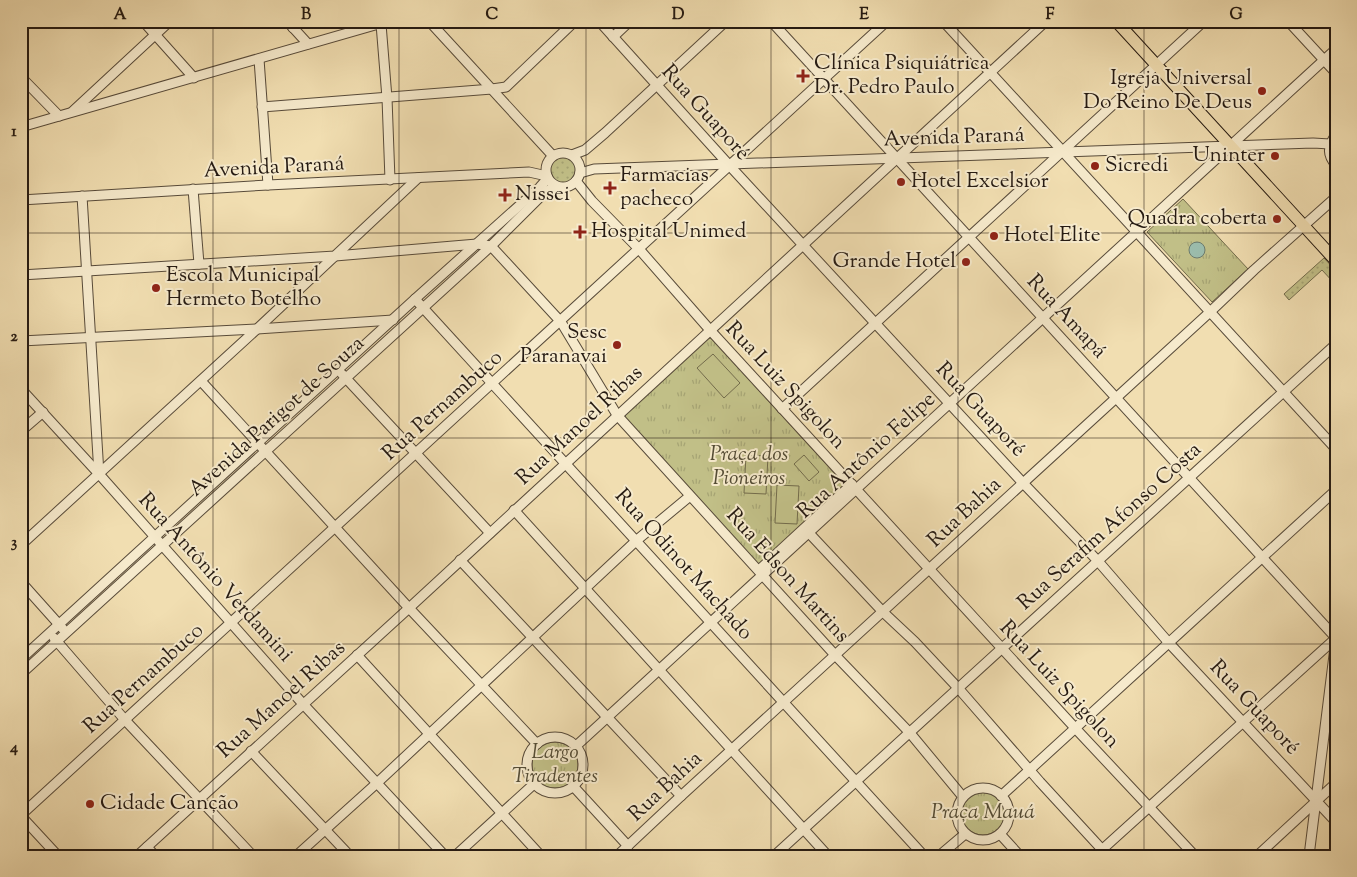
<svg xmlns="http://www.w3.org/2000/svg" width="1357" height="877" font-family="'Sorts Mill Goudy',serif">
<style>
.grass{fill:url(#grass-dots);stroke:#736c4c}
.park{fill:url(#park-tufts);stroke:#736c4c}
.pitch{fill:#c1bf87;stroke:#736c4c}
.water{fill:url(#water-ripples);stroke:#6c7b6e}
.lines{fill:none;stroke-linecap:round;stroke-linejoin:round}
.minor-casing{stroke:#584b3a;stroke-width:11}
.major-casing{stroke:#251a12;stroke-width:13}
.minor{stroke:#f6eacc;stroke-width:9}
.major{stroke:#f1deb1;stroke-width:11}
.grid{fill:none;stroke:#251a12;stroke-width:1;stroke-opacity:0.55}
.poi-dot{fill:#8f2418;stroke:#f6eacc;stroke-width:2}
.labels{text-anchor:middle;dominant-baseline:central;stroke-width:4;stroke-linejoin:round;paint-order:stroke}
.poi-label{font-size:21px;fill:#251a12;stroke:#f6eacc;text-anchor:start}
.street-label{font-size:21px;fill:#251a12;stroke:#f6eacc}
.park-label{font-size:21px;font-style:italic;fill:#544c35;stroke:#f6eacc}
.neatline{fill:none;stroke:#251a12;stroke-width:2}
.grid-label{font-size:16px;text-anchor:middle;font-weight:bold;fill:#251a12}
</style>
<defs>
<pattern id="grass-dots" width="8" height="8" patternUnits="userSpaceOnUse" patternTransform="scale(1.25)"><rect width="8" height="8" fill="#c1bf87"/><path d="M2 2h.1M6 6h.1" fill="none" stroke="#a6a474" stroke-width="1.8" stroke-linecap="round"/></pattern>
<pattern id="park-tufts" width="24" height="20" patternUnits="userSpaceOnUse" patternTransform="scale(1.25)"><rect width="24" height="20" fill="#c1bf87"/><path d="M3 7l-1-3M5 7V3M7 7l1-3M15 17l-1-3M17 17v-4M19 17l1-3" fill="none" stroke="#a6a474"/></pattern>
<pattern id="water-ripples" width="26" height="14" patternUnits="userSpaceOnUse" patternTransform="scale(1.25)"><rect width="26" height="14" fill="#9bbcac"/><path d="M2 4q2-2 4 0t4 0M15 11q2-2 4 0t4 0" fill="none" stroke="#85a193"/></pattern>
</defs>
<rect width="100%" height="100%" fill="#f1deb1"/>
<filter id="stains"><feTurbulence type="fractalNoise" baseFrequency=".004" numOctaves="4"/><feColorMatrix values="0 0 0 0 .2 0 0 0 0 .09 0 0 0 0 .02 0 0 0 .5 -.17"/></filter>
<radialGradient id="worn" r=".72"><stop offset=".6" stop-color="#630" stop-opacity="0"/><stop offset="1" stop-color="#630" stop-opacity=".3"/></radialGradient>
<g class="grass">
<circle cx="563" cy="170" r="13"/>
<polygon points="1324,258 1336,271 1336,281 1334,283 1322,270 1289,300 1284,294"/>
</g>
<g class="park">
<polygon points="1183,199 1248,269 1212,302 1147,232"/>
<polygon points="711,338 846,486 762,564 758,565 625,420 625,414 706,339"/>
<circle cx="555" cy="765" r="23"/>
<circle cx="983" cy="813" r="22"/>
</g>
<g class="pitch">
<polygon points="713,354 740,383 724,398 697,368"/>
<polygon points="746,455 768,456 766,494 744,493"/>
<polygon points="804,455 819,472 809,481 794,464"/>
<polygon points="777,485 799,486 797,524 775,523"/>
</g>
<circle class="water" cx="1197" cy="250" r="8"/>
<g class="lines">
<g class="minor-casing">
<g id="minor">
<polyline points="143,21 194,78"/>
<polyline points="287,21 308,44"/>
<polyline points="429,21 553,156"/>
<polyline points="599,21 729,165 1023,483 1097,560 1169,643 1336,822"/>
<polyline points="771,21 1336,638"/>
<polyline points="943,21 1336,449"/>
<polyline points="1288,21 1336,73"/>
<polyline points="381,24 387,98 390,180"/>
<polyline points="293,28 301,21"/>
<polyline points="613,37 630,21"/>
<polyline points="259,59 268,185"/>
<polyline points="21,77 59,116"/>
<polyline points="262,107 492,89 506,87 575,21"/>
<polyline points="73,111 170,21"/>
<polyline points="21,127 389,21"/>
<path d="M1336 135C1328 145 1327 155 1336 165"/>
<circle cx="563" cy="170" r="17"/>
<polyline points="572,155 585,150 605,133 726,21"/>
<polyline points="580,173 594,169 1313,143 1330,144"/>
<polyline points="576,181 592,201 639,249 710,330 1076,729 1195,856"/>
<polyline points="193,189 199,264"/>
<polyline points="82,196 99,474"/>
<polyline points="21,200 268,185 529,172 547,176"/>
<polyline points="21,275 335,256 477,244 491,246 561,322 617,415 835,655 910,733 963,797"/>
<polyline points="415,299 924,856"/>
<polyline points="21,341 257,329 393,320"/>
<polyline points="342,374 490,533"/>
<polyline points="201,381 409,608 537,744"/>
<polyline points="21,389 99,474 303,704 445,856"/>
<polyline points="782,409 1204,21"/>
<polyline points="21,431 43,412"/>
<polyline points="514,510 828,856"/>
<polyline points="809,533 883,612 915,642 959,689 1040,782 1108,856"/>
<polyline points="21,545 257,329 418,178"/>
<polyline points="460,560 681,796"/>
<polyline points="759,570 852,484"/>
<polyline points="21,582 63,629"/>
<polyline points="54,638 125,720 253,856"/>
<polyline points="357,655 541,856"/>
<polyline points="21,659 415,299 540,187 548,178"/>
<polyline points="21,674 491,246 545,192 556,186"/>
<circle cx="555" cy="765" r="28"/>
<polyline points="576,746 1336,49"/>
<polyline points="251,751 350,856"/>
<polyline points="573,786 628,846"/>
<circle cx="983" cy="814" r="26"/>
<polyline points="1001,796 1336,490"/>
<polyline points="21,815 887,21"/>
<polyline points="21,816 58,856"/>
<polyline points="1000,834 1020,856"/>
<polyline points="147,847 155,856"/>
<polyline points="137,856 408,609 1046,21"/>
<polyline points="296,856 377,783 637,540 690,496"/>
<polyline points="455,856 535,783"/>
<polyline points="617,856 681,796 1210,312 1254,270 1336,197"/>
<path d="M774 856C962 686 1148 514 1336 344"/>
<polyline points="939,856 965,834"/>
<polyline points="1095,856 1336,638"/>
<polyline points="1257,856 1336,783"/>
<polyline points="1309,856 1336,639"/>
</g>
</g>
<g class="major-casing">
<polyline id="major" points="1116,21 1336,261"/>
</g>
<use href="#minor" class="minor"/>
<use href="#major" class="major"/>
</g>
<path class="grid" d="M213 21V856M399 21V856M586 21V856M771 21V856M958 21V856M1144 21V856M21 233H1336M21 438H1336M21 644H1336"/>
<g class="poi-dot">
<path d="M800.5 68.5h5v5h5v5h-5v5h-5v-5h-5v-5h5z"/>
<circle cx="1262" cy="91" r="5"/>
<circle cx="1275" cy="156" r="5"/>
<circle cx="1095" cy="166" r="5"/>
<circle cx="901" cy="182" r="5"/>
<path d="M607.5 180.5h5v5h5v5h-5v5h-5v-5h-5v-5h5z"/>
<path d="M502.5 187.5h5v5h5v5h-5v5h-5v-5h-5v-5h5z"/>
<circle cx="1277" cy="219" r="5"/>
<path d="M577.5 224.5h5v5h5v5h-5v5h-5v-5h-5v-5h5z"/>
<circle cx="994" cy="236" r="5"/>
<circle cx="966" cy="262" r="5"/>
<circle cx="156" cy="288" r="5"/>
<circle cx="617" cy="345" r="5"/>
<circle cx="90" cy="804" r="5"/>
</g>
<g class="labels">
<g class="poi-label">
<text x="814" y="64">Clínica Psiquiátrica<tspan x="814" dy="24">Dr. Pedro Paulo</tspan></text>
<text x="1252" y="79" text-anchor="end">Igreja Universal<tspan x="1252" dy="24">Do Reino De Deus</tspan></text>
<text x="1265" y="156" text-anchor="end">Uninter</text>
<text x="1105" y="166">Sicredi</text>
<text x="620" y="176">Farmacias<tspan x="620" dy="24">pacheco</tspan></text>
<text x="911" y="182">Hotel Excelsior</text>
<text x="515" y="195">Nissei</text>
<text x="1267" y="219" text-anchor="end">Quadra coberta</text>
<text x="591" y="232">Hospital Unimed</text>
<text x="1004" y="236">Hotel Elite</text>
<text x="956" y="262" text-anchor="end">Grande Hotel</text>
<text x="166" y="276">Escola Municipal<tspan x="166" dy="24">Hermeto Botelho</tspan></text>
<text x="607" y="333" text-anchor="end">Sesc<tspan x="607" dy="24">Paranavai</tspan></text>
<text x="100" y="804">Cidade Canção</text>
</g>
<g class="street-label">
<text transform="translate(705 113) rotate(48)">Rua Guaporé</text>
<text transform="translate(954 138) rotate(-2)">Avenida Paraná</text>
<text transform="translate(274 168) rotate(-3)">Avenida Paraná</text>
<text transform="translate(1066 317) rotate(47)">Rua Amapá</text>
<text transform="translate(785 386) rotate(47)">Rua Luiz Spigolon</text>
<text transform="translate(443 406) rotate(-42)">Rua Pernambuco</text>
<text transform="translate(980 410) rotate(47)">Rua Guaporé</text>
<text transform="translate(277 417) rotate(-42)">Avenida Parigot de Souza</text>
<text transform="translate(580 426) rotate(-43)">Rua Manoel Ribas</text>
<text transform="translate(867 456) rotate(-42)">Rua Antônio Felipe</text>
<text transform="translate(965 513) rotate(-43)">Rua Bahia</text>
<text transform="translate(1110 527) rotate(-42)">Rua Serafim Afonso Costa</text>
<text transform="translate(683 565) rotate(48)">Rua Odinot Machado</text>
<text transform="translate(787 576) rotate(48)">Rua Edson Martins</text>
<text transform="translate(215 578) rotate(48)">Rua Antônio Verdamini</text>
<text transform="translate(144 679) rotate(-42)">Rua Pernambuco</text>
<text transform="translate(1059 685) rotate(47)">Rua Luiz Spigolon</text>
<text transform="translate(282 700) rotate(-42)">Rua Manoel Ribas</text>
<text transform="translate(1254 708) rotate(47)">Rua Guaporé</text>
<text transform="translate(666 787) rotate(-43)">Rua Bahia</text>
</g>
<g class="park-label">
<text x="749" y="455">Praça dos<tspan x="749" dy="24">Pioneiros</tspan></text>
<text x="555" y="753">Largo<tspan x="555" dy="24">Tiradentes</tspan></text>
<text x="983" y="813">Praça Mauá</text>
</g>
</g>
<rect width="1357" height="877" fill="none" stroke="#f1deb1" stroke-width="55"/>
<rect x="28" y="28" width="1302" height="822" class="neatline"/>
<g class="grid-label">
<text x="120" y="19">A</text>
<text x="306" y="19">B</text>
<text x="492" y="19">C</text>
<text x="678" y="19">D</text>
<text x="864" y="19">E</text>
<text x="1050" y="19">F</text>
<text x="1236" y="19">G</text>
<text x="14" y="136">1</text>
<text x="14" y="341">2</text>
<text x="14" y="547">3</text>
<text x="14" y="752">4</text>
</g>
<rect width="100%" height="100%" filter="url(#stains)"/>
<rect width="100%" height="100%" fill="url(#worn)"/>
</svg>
